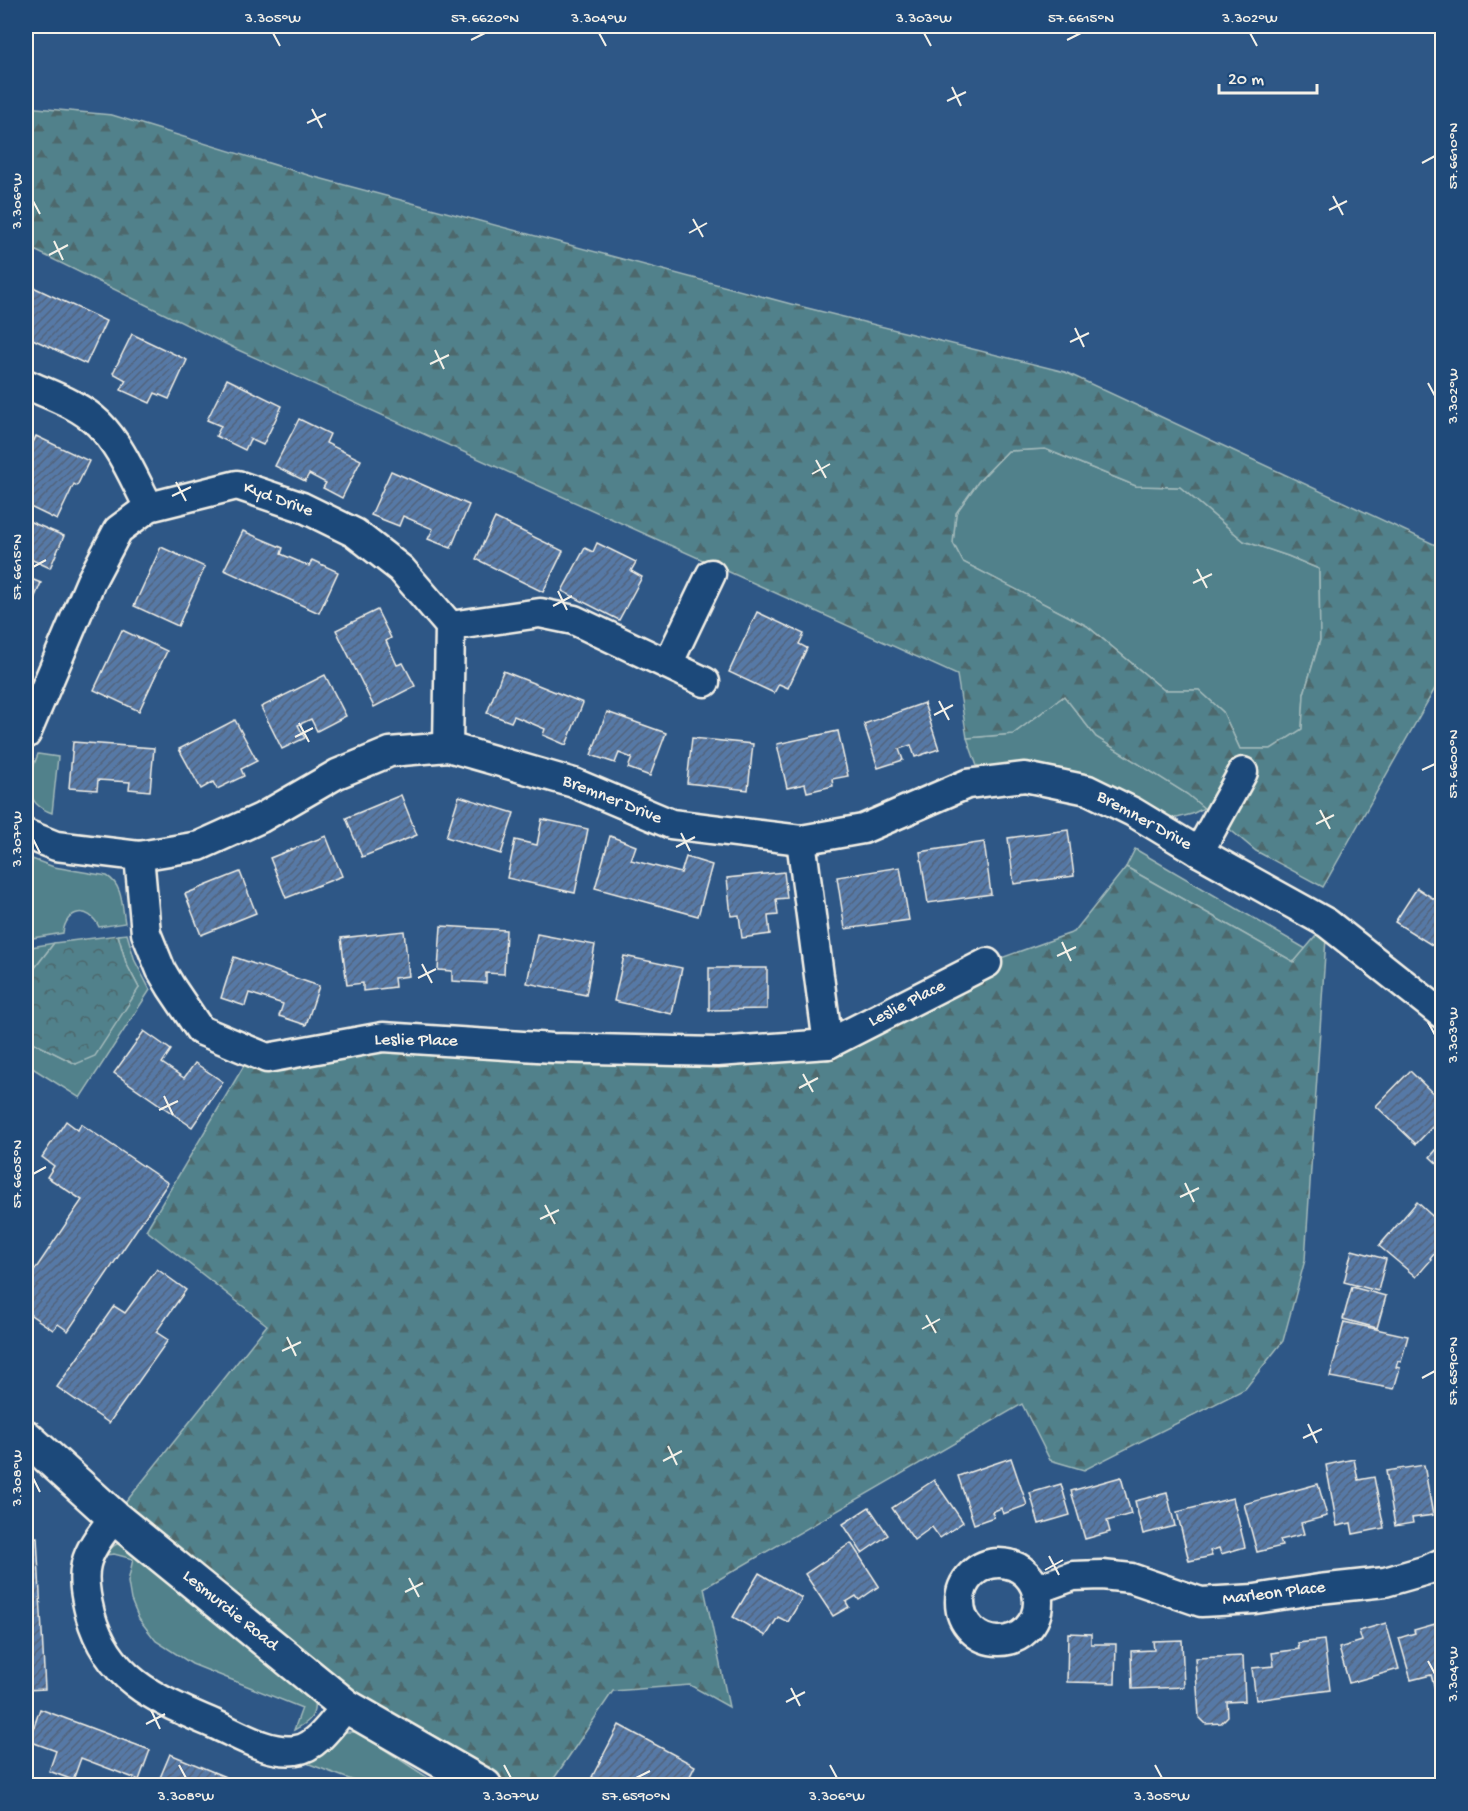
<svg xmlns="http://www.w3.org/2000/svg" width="1468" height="1811" font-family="'Gochi Hand',sans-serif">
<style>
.green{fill:#51818b;stroke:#a2b9ba;stroke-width:1.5}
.forest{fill:url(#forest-firs);stroke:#a2b9ba;stroke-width:1.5;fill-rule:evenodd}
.park{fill:url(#park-crowns);stroke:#a2b9ba;stroke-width:1.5}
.building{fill:url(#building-hatch);stroke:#f4f1e8;stroke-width:1.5}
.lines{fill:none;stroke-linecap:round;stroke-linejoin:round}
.minor-casing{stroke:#f4f1e8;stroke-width:33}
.tertiary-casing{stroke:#f4f1e8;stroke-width:38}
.minor{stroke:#1f4a7a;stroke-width:28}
.tertiary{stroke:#1f4a7a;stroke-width:33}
.ticks{fill:none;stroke:#f4f1e8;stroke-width:2}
.labels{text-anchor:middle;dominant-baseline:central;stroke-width:5;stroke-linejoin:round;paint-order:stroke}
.street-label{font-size:18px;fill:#f4f1e8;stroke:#1f4a7a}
.neatline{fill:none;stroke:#f4f1e8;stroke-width:2}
.ticks-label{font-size:15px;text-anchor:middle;fill:#f4f1e8}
</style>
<defs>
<pattern id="forest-firs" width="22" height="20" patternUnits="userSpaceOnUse" patternTransform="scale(1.5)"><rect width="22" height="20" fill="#51818b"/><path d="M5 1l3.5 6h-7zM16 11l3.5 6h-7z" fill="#4d676c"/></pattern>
<pattern id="park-crowns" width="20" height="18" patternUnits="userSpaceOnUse" patternTransform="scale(1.5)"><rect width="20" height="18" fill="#51818b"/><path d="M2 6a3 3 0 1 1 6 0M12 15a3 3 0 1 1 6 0" fill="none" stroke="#4d676c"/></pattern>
<pattern id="building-hatch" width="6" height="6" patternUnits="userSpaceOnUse" patternTransform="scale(1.5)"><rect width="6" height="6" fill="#5779a6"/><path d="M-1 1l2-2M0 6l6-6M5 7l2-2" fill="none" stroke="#51637b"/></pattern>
</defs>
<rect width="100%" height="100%" fill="#2e5786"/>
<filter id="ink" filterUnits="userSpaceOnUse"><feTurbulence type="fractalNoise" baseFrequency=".0167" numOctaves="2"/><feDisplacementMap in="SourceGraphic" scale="12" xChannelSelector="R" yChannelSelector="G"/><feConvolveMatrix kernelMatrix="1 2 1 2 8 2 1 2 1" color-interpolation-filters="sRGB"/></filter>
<g filter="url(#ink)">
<g class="green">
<polygon points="1045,449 1136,486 1180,487 1244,541 1288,556 1319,569 1320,640 1304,694 1302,730 1271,749 1240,749 1223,712 1199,690 1164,690 1087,626 963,562 953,543 956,513 978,482 1008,451"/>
<polygon points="1064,696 1096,737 1187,794 1204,808 1192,814 1177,818 1163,815 1088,778 1058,768 1032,765 977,766 967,738 1013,734"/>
<path d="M38 754 58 757 52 813C21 802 28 779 38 754Z"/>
<polygon points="1135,849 1306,949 1294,962 1126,867"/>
<path d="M32 859 54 867 107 876C123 885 122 907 125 923L99 927C89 905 66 909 63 933L26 939Z"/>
<polygon points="127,934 135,961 150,990 80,1098 26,1064 26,1039 76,1064 139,988 126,963 118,935"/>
<polygon points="54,943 31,973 26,1016 26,948"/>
<path d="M127 1541 314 1702C316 1718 307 1723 294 1730L302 1708 192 1664 156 1641 139 1619 131 1600 128 1582 133 1559 114 1554 105 1555C111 1546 117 1543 127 1541Z"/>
<polygon points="345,1732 358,1732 439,1785 365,1785 304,1762 330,1745"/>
</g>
<g class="forest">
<path d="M26 107 112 115 311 176 791 304 1065 372 1442 548V676L1323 887 1256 851 1187 794 1096 737 1064 696 1013 734 967 738 957 675 236 349 26 246ZM1045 449 1136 486 1180 487 1244 541 1288 556 1319 569 1320 640 1304 694 1302 729 1271 749H1240L1223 712 1199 690H1164L1087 626 963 562 953 543 956 513 978 482 1008 451Z"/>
<polygon points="1126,867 1294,962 1327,923 1305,1260 1283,1341 1245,1389 1084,1470 1050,1460 1022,1404 704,1588 729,1707 690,1685 613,1691 553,1780 554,1785 485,1785 346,1706 114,1517 267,1325 146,1230 252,1052 383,1037 828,1044 987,963 1074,932"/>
</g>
<polygon class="park" points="118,935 126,963 139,988 95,1056 76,1064 26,1039 26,1016 31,973 54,943"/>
<g class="building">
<polygon points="33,287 106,321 86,364 26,336 26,303"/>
<polygon points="132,334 187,360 169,399 155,393 150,403 121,390 126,380 113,373"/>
<polygon points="227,379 282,406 263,445 250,439 245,450 216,436 221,426 207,420"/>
<polygon points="299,419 330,434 326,443 361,460 342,498 323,488 326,483 309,474 305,481 275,466"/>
<polygon points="36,436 89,461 77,486 74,484 57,520 26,505 26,479 30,470 26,468 26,458"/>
<polygon points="391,471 469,505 451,548 428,539 433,529 403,516 399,526 371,515"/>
<polygon points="495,518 563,551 543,592 476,559"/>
<polygon points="26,520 64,536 50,568 26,557"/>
<polygon points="243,531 283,548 281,554 309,566 312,560 338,572 319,613 224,570"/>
<polygon points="597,543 636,562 631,571 642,577 619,620 562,591 585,548 593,552"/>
<polygon points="161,547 205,567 178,626 134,606"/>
<polygon points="26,577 41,583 26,617"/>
<polygon points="377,610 391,638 386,641 397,665 403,663 415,686 374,707 336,630"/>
<polygon points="757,612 804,634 799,644 807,648 788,688 779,684 774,693 729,672"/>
<polygon points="122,630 167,651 139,711 94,690"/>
<polygon points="503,671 583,703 566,745 543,735 545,729 514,716 511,722 487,713"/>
<polygon points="325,675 346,716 317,731 311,719 298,725 305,738 282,749 261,707"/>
<polygon points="924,703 939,749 915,757 911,745 899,749 903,760 878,768 864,724"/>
<polygon points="607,712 666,733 650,776 628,768 632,758 619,753 615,763 591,755"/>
<polygon points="235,720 257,761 241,769 244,776 217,789 213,782 201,789 179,749"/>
<polygon points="838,731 848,776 832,779 833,786 807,792 805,784 787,788 777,744"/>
<polygon points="692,738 753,744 748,790 687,783"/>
<polygon points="73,742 154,748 150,791 129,789 130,782 98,780 97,790 69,788"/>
<polygon points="401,795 417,835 362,857 346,818"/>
<polygon points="459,796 514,813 501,854 446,837"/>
<polygon points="542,819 588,829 575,893 507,878 515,840 537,845"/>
<polygon points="1068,830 1074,876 1014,884 1008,838"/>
<polygon points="326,836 342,876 286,898 270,858"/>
<polygon points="610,836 636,846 631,860 681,873 686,857 712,865 698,916 595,888"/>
<polygon points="984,842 991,894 928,903 920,852"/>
<polygon points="900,867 909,920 845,929 837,877"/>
<polygon points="240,872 256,913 201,935 185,894"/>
<polygon points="784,872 787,898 776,899 778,915 768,916 770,934 742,938 739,915 731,916 727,878"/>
<polygon points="1417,888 1442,904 1442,942 1438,949 1395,922"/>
<polygon points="441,926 506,930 504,974 486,973 486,983 452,981 452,971 438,970"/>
<polygon points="404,931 409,976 394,978 395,987 363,991 363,983 347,985 341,938"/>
<polygon points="537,934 595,945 586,995 527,983"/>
<polygon points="624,956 682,968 672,1014 614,1001"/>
<polygon points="234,957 319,986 306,1025 279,1016 283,1004 249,993 245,1006 221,998"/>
<polygon points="709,968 767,968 767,1009 709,1010"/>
<polygon points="144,1031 171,1050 162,1063 184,1078 195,1063 223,1082 192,1127 114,1073"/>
<polygon points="1410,1071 1442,1102 1442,1117 1416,1144 1376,1106"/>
<polygon points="66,1121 78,1130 81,1124 168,1183 68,1331 58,1324 53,1330 28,1313 30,1309 26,1306 26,1283 82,1200 47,1177 54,1166 42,1157"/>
<polygon points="1442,1143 1442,1168 1430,1157"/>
<polygon points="1417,1202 1442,1225 1442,1247 1436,1255 1434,1253 1430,1258 1431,1260 1416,1277 1379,1246"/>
<polygon points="1352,1250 1386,1259 1378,1291 1344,1282"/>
<polygon points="157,1269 186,1290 156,1332 168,1340 109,1423 57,1387 114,1306 125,1313"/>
<polygon points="1352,1287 1386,1296 1377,1328 1343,1319"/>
<polygon points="1344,1322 1408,1336 1401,1362 1398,1361 1396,1367 1400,1368 1394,1389 1330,1377"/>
<polygon points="1011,1458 1027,1505 1003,1514 1001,1508 992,1512 994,1517 974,1524 958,1476"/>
<polygon points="1354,1459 1358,1480 1374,1477 1384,1528 1353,1534 1351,1523 1337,1526 1326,1465"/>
<polygon points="1424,1465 1433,1515 1412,1518 1413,1523 1395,1526 1386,1471"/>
<polygon points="1121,1477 1131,1514 1107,1521 1110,1532 1085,1539 1071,1491"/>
<polygon points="934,1480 963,1522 940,1538 932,1527 914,1540 892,1508"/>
<polygon points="1061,1484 1070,1515 1039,1524 1030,1493"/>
<polygon points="1318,1484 1327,1516 1301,1523 1304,1534 1280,1540 1282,1546 1257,1552 1244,1504"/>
<polygon points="1167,1493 1175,1526 1143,1534 1135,1501"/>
<polygon points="1233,1498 1245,1547 1221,1554 1219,1548 1210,1551 1212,1556 1189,1561 1177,1512"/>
<polygon points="869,1507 888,1535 862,1553 843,1524"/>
<polygon points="37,1537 45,1689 26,1690 26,1538"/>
<polygon points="851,1543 879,1586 859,1600 856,1596 846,1602 849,1607 833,1616 805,1574"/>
<polygon points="759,1573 802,1598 788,1622 778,1617 766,1636 733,1617"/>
<polygon points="1442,1622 1442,1691 1436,1693 1431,1675 1411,1680 1399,1638 1415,1633 1414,1630"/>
<polygon points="1386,1623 1399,1669 1349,1683 1339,1648 1362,1641 1359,1631"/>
<polygon points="1068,1633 1091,1634 1091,1644 1116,1644 1115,1683 1067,1682"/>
<polygon points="1182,1640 1184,1687 1132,1689 1131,1651 1154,1650 1153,1641"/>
<polygon points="1324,1640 1330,1690 1256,1700 1252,1668 1274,1666 1272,1653 1299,1649 1298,1643"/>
<polygon points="1243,1656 1245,1701 1227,1702 1228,1716 1221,1723 1206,1724 1199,1717 1195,1658"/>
<polygon points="40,1709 150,1750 139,1780 81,1758 73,1780 49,1771 56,1751 29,1741"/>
<polygon points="619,1725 695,1766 685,1786 607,1786 592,1777"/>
<polygon points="170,1754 245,1785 244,1786 157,1785"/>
</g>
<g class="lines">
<g class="minor-casing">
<g id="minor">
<path d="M26 384C50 395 79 404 99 424 121 446 134 479 149 507"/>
<polyline points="450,626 540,613 574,620 705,682"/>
<polyline points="668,664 711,574"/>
<polyline points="26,734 91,581 118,530 149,507 237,485 302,507 355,533 401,569 450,626 448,747"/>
<polyline points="26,834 56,846 139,856 199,846 261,818 337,774 390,752 448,747 574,783 671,824 801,840 863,829 967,784 1025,777 1088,790 1133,812 1199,852 1327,923 1442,1014"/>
<polyline points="801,840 828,1044"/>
<polyline points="1199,852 1243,772"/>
<polyline points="139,856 146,933 161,970 171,987 200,1030 267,1058 383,1037 553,1048 717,1052 828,1044 987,963"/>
<path d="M114 1517C104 1531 90 1547 86 1564 82 1580 86 1598 90 1614 108 1680 156 1699 214 1724 239 1735 268 1754 296 1750 316 1748 334 1721 346 1706"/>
<circle cx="999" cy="1602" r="39"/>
<polyline points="1037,1589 1073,1576 1102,1575 1131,1578 1201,1602 1255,1599 1319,1589 1385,1582 1427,1570 1442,1563"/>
</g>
</g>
<g class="tertiary-casing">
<polyline id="tertiary" points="26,1437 114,1517 346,1706 485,1786"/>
</g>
<use href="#minor" class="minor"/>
<use href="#tertiary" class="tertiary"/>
</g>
</g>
<path class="ticks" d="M273 33 280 46M599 33 606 46M924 33 931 46M1250 33 1257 46M471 40 485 33M1067 40 1081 33M952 87 961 106M947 101 966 92M312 109 322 128M307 123 326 114M1422 163 1435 156M1333 196 1343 215M33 201 40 214M1329 210 1347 201M693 219 703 237M689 233 707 223M54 241 63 260M49 255 68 245M1075 328 1084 347M1070 342 1089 333M435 350 444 369M430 364 449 355M1428 383 1435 396M816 460 826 478M812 474 830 464M176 482 186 501M172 496 191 487M33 567 46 560M1197 569 1207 588M1193 583 1212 574M558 591 567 610M553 606 572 596M939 701 949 720M934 715 953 705M299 723 309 742M295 737 313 728M1422 770 1435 764M1320 810 1330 829M1316 824 1334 815M681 833 690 851M33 839 40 853M676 847 695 837M1062 942 1071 961M1057 956 1076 947M422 964 432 983M418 978 436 969M1428 1022 1435 1035M803 1074 813 1092M799 1088 818 1078M164 1096 173 1115M159 1110 178 1101M33 1174 46 1167M1185 1183 1194 1202M1180 1197 1199 1188M545 1205 555 1224M540 1219 559 1210M926 1315 936 1333M922 1329 940 1319M287 1337 296 1356M282 1351 301 1342M1422 1378 1435 1371M1308 1424 1317 1443M1303 1438 1322 1429M668 1446 677 1465M663 1461 682 1451M33 1478 40 1492M1049 1556 1059 1575M1045 1570 1063 1560M409 1578 419 1597M405 1592 423 1583M1428 1661 1435 1674M791 1688 800 1706M786 1702 805 1692M151 1710 160 1729M146 1724 165 1714M179 1765 186 1778M504 1765 511 1778M830 1765 837 1778M1155 1765 1162 1778M636 1778 650 1771"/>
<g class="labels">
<g class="street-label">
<text transform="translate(278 500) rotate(20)">Kyd Drive</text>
<text transform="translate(612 800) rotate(22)">Bremner Drive</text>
<text transform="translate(1144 821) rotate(29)">Bremner Drive</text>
<text transform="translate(907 1004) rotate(-27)">Leslie Place</text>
<text transform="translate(416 1041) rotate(1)">Leslie Place</text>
<text transform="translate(1274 1594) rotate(-7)">Marleon Place</text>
<text transform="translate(230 1611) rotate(39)">Lesmurdie Road</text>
</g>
</g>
<rect width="1468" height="1811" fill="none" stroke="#1f4a7a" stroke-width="66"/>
<path d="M1219 84v9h98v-9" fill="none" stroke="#f4f1e8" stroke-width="3"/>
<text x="1228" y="84" font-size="18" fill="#f4f1e8" stroke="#1f4a7a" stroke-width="4.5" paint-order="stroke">20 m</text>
<rect x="33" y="33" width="1402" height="1745" class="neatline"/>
<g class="ticks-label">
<text x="273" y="22">3.305°W</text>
<text x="485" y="22">57.6620°N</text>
<text x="599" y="22">3.304°W</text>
<text x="924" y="22">3.303°W</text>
<text x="1081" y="22">57.6615°N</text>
<text x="1250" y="22">3.302°W</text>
<text transform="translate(1452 156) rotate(-90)" y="5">57.6610°N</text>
<text transform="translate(16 201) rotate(-90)" y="5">3.306°W</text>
<text transform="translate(1452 396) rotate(-90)" y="5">3.302°W</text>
<text transform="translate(16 567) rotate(-90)" y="5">57.6615°N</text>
<text transform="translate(1452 764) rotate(-90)" y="5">57.6600°N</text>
<text transform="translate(16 839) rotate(-90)" y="5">3.307°W</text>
<text transform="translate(1452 1035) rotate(-90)" y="5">3.303°W</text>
<text transform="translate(16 1174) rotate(-90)" y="5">57.6605°N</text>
<text transform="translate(1452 1371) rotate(-90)" y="5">57.6590°N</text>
<text transform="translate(16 1478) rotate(-90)" y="5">3.308°W</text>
<text transform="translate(1452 1674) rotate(-90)" y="5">3.304°W</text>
<text x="186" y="1800">3.308°W</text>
<text x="511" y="1800">3.307°W</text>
<text x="636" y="1800">57.6590°N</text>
<text x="837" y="1800">3.306°W</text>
<text x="1162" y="1800">3.305°W</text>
</g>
</svg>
